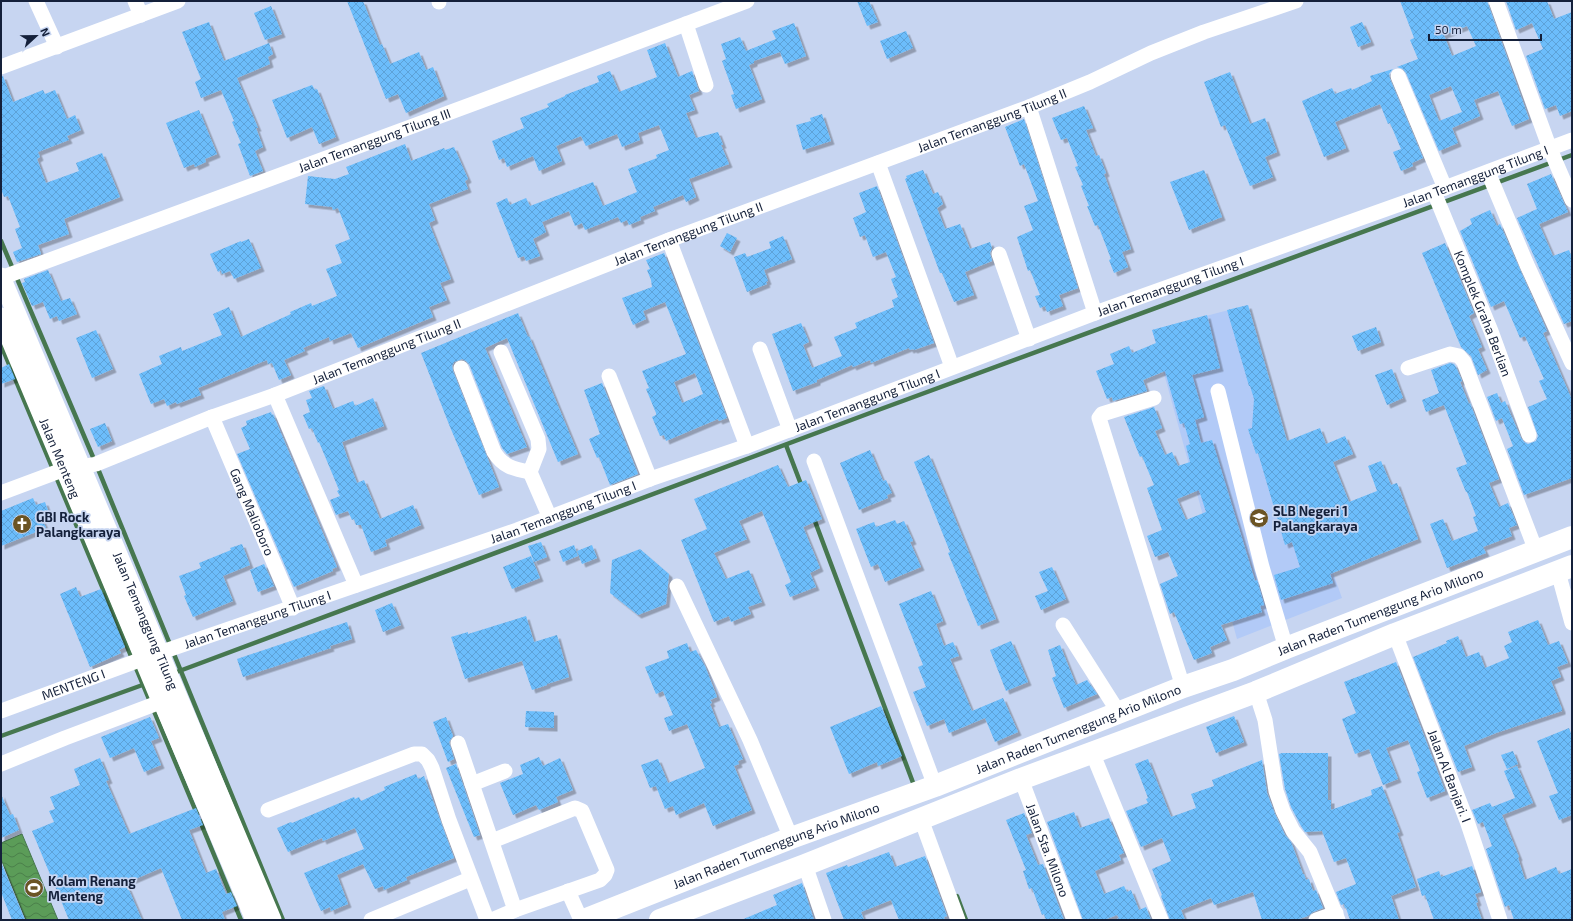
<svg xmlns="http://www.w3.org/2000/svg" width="1573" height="921" font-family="'Exo 2',sans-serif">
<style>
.built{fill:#b2caf7}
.water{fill:url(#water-waves);stroke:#46774f}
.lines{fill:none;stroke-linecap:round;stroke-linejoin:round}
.stream{stroke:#46774f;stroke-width:4.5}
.building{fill:url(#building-cross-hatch);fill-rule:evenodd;filter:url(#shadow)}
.minor{stroke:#fff;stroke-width:15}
.tertiary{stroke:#fff;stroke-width:19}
.secondary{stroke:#fff;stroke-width:21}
.trunk{stroke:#fff;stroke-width:22}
.labels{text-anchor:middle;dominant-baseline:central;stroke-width:3.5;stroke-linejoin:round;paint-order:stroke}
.street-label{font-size:13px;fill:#14203a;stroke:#c7d5f1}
.poi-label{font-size:13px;font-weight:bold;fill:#14203a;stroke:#c7d5f1;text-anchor:start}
</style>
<defs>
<pattern id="water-waves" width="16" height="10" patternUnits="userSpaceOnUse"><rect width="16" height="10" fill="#5b9c58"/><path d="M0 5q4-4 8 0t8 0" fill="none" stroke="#4a7f4a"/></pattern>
<pattern id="building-cross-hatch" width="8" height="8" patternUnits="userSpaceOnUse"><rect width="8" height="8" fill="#6cbdfb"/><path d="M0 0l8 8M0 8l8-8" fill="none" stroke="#5da2d8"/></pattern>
<filter id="shadow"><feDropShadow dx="3.5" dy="3.5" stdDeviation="0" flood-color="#0004"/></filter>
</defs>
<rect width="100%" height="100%" fill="#c7d5f1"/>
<polygon class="built" points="1248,305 1285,437 1342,598 1237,639 1152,330"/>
<polygon class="water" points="22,834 58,920 26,920 1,859 1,843"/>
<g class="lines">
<g class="stream">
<polyline points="1,241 96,464 283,920"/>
<polyline points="1,345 197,814"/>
<polyline points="786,445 802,487"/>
<polyline points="813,516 915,788"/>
<polyline points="174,673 870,413 1572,155"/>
<polyline points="1,736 148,683"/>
<polyline points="200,821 241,920"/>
<polyline points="957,896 966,920"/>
</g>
</g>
<g class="building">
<polygon points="347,1 363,1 380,45 382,44 390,64 419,52 426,70 433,67 444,96 406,113 398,94 386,99"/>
<polygon points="857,1 869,1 878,22 867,26"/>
<path d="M1400 1H1487L1529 119 1512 126 1498 91 1474 100 1480 116 1452 128 1458 143 1439 151 1406 73 1403 69 1397 67 1418 59 1410 40 1414 38ZM1467 26 1476 46 1452 56 1444 35ZM1451 86 1462 112 1439 121 1429 95Z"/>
<polygon points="1506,1 1547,1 1554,19 1572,12 1572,111 1560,116 1556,105 1545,109 1526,56 1543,49 1532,23 1516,30"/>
<polygon points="271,6 282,34 265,40 254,13"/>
<polygon points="209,22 224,61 269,43 273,54 268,57 270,64 237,78 258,128 256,128 263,147 255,151 263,171 250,176 238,144 241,143 232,122 234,121 221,90 201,98 195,82 201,79 182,32"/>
<polygon points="1362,22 1371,42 1358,47 1350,27"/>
<polygon points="794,23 806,56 785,64 780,52 754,61 754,63 749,65 762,99 736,109 731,95 734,94 722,61 726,59 721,44 740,37 746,51 776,39 772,31"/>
<polygon points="906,31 913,48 887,59 880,41"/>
<polygon points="665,43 678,77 692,71 699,91 689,95 695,110 686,113 696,138 718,132 723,145 721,145 729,164 689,179 696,197 686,202 683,195 653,207 655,211 640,217 641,220 629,225 627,220 621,223 618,217 585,230 582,223 575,226 569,211 542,222 546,232 533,239 540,256 526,261 524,256 518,258 496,203 507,198 510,205 526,198 530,206 593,182 603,206 637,192 628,169 657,158 656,155 669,150 659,125 638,133 640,140 622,147 617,134 586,146 581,136 556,146 562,161 539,171 533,156 507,167 504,158 499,160 492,141 524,128 520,118 549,107 547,104 565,96 565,95 599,82 597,76 610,71 619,92 657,77 647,50"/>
<polygon points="1393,69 1389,74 1390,79 1423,158 1412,163 1413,166 1401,171 1393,152 1401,149 1390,123 1388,124 1380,104 1335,122 1346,148 1324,157 1302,101 1332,88 1335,94 1351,88 1352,90 1372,81 1370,76"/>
<polygon points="1230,72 1250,124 1265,118 1277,152 1265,157 1273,177 1250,186 1225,125 1221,127 1204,82"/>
<polygon points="1,76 3,76 13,102 43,90 45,94 55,90 67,119 75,115 81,130 67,136 69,140 38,152 40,157 37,159 46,183 79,171 76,163 102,153 120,197 64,219 69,234 38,245 41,254 17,262 13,252 22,248 15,229 20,227 8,196 4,197 1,189"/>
<polygon points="312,85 315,90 317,89 336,137 319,144 312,127 287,138 272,100"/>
<polygon points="1084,106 1093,128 1086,130 1096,156 1099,155 1106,173 1104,174 1131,249 1122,252 1128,267 1114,273 1109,260 1111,259 1098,225 1095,226 1087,206 1089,206 1081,186 1083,185 1075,167 1078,166 1067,138 1061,140 1052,118"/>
<polygon points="199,110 217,154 205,159 206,162 195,167 194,164 184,168 166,123"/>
<polygon points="822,114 831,141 803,150 796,125 811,121 810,118"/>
<polygon points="1024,119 1078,288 1059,295 1063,306 1047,312 1045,306 1040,308 1035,296 1040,295 1030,270 1028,271 1017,237 1033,230 1024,206 1038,201 1024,164 1020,166 1005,127"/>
<polygon points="405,144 411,161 444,148 445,150 454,147 468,179 465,181 468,189 429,204 435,220 429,223 451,279 440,283 447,300 429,307 433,317 358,348 351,333 330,341 329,337 303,348 305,351 284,360 291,375 279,380 272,363 268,364 267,360 198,388 201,395 177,404 176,402 167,406 164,399 151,404 139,374 162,364 159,356 181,347 182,351 222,335 213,314 229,307 241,337 291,314 290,312 311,303 312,306 337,296 326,269 342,263 335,245 350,239 338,208 333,210 332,207 305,204 308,176 335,179 349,174 346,167"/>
<polygon points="923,170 933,194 938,192 943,204 937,208 945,229 960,224 970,249 990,242 992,248 990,253 992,261 965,272 974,295 954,302 942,273 940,273 905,179 907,178 906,176"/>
<polygon points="1204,170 1222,217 1189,230 1170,182"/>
<polygon points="1551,174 1568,212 1539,224 1553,256 1569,250 1572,257 1572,321 1564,324 1517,218 1537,209 1527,184"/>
<polygon points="877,186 934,343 914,350 913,349 910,350 909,348 871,363 870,360 853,367 852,365 817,380 817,382 793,391 772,334 801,323 809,342 803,345 812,368 842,356 834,337 857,328 855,323 894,307 892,300 898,297 891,279 896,277 886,252 873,257 865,235 860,237 853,218 866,212 859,193"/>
<polygon points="1490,210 1497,226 1500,224 1547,331 1543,333 1572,400 1572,478 1524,495 1507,449 1513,446 1502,418 1496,421 1487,397 1497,393 1501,403 1505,401 1521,438 1524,442 1528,444 1536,441 1538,436 1528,407 1547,399 1539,381 1544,379 1525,336 1520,338 1504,301 1491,307 1460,231 1472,224 1470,219"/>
<polygon points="727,233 737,238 730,252 720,246"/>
<polygon points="783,236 792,259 764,270 768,281 766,282 767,284 747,292 734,257 745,253 747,257 771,248 769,242"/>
<polygon points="249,239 261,268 234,279 230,271 222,274 221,270 218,272 210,254 241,241 241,242"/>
<polygon points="1445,243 1474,313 1469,316 1482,347 1478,349 1487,370 1478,375 1471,356 1461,347 1422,253"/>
<path d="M664 253 727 418 719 421 718 419 666 441 664 435 660 436 652 417 656 415V413L646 389 649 388 642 371 686 354 665 302 643 311 646 319 633 325 622 298 652 287 651 280 647 270 650 269 646 260ZM695 373 703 394 682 403 674 382Z"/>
<polygon points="48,270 61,301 70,298 77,314 59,321 57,316 50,319 43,302 32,306 22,283 25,282 24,279"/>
<polygon points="1248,305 1287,441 1320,428 1326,444 1345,436 1353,454 1333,462 1349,502 1377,491 1368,466 1381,461 1391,485 1397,483 1418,539 1330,574 1333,583 1281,600 1274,575 1300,567 1292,542 1285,545 1258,453 1256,454 1248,429 1252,428 1254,399 1250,386 1249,386 1227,310"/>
<polygon points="518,313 528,337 529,336 578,454 558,462 507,338 485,348 527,447 507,454 502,448 469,364 466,361 462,359 454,362 452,366 453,371 499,487 479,495 450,427 421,353"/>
<path d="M1207 315 1220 368 1192 375 1204 417 1195 420 1201 443 1212 440 1255 581 1257 580 1264 605 1260 606 1262 612 1221 625 1227 640 1210 647 1212 653 1194 660 1174 612 1170 614 1160 584 1178 576 1168 552 1155 557 1147 536 1162 530 1147 488 1154 485 1142 456 1140 457 1124 417 1154 407 1162 428 1155 431 1165 455 1172 452 1178 466 1190 462 1186 446 1190 444 1184 423 1180 424 1165 371 1143 380 1147 391 1113 401 1112 397 1107 399 1096 371 1114 364 1110 354 1129 346 1132 353 1156 343 1152 330ZM1199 490 1206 512 1186 520 1177 499Z"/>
<polygon points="1376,327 1381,342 1358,351 1352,336"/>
<polygon points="96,330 113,369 92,378 76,338"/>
<polygon points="1450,363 1454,364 1456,367 1462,381 1460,382 1469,404 1470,403 1499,479 1489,483 1499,507 1508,503 1517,525 1509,528 1512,536 1483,547 1486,553 1447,568 1430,524 1443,519 1452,541 1478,531 1473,517 1476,516 1467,492 1466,492 1456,468 1467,464 1444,405 1426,412 1422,400 1439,393 1431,370"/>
<polygon points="9,364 15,379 1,384 1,368"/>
<polygon points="1392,369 1403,398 1387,405 1375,375"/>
<polygon points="602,383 638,474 610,485 599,457 597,458 589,439 600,434 584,390"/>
<polygon points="324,386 333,409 353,401 355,406 373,398 384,426 342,442 347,457 357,483 364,480 380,519 413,505 421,525 385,540 387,546 371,552 361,525 356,525 354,519 352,520 348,511 336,515 330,500 340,496 337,491 339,490 319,442 318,443 312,428 309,429 303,415 310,412 306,400 312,398 309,391"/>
<polygon points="271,412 272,415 273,414 337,567 332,569 333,571 294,587 237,454 250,449 241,428 247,425 246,421"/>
<polygon points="105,423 112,441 98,447 90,429"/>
<polygon points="870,450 883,481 886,480 892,493 887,495 888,498 859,510 840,463"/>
<polygon points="929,455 996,619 978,626 948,553 950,552 914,462"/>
<polygon points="778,465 788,487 806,480 822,519 803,527 820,568 810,573 816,587 790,597 785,585 791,582 762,511 739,521 747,539 714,553 726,579 749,570 762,602 748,607 751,614 731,622 729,616 714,622 681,540 707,529 694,499"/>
<polygon points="33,498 36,505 45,502 50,516 42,519 46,528 1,546 1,511"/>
<polygon points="895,520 897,524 904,521 913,541 910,542 921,567 885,582 878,564 871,567 856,529 874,522 876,527"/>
<polygon points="541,542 547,557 534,562 528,546"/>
<polygon points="242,544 250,565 223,576 233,601 193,617 184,596 186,595 179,576 201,568 199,563 231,550 230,548"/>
<polygon points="574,545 578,556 563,562 559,551"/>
<polygon points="592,545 597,558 582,564 577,551"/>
<polygon points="640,549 669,574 666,604 638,615 610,593 612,560"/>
<polygon points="531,556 540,578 512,589 503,567"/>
<polygon points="264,564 274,586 258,592 250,570"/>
<polygon points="1052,567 1066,599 1041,610 1035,596 1048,591 1039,572"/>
<polygon points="76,587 80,597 101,589 125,647 119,650 121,653 90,667 60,594"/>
<polygon points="931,591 943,621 936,624 944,646 953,642 959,656 950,659 972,711 1003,698 1018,732 995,742 985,718 949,733 944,719 927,726 913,692 926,687 918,667 923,665 899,604"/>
<polygon points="392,603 401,625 383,632 375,610"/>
<polygon points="526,616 534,642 557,635 569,677 547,684 547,685 532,690 522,661 465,679 451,637 468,632 468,634"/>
<polygon points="1538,620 1548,645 1559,641 1568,663 1557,667 1561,677 1551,681 1562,709 1562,711 1496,733 1464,746 1472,767 1458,772 1413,657 1447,643 1446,641 1458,636 1466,657 1479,652 1485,668 1509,658 1504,646 1512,642 1508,632"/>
<polygon points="347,622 352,639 330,646 331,648 243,677 237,659"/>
<polygon points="1011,641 1028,682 1006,691 990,650"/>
<polygon points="687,643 690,652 696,650 705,666 717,697 710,700 712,703 710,704 719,727 728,724 743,759 738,761 739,764 734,766 752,810 713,826 704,803 676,815 673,806 665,809 656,786 650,788 641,765 658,759 668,783 705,768 687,724 669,731 664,718 673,715 663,691 656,694 645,667 669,658 667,651"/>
<polygon points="1060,645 1076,685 1087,680 1097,694 1064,708 1052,678 1056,676 1048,650"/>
<polygon points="1396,662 1445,791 1427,798 1417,772 1420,771 1408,740 1386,748 1398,779 1383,785 1369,749 1355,754 1342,719 1356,713 1344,682"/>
<polygon points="881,706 902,756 878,766 877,762 849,774 830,727"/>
<polygon points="526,711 554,712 554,728 525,727"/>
<polygon points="1234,716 1244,742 1216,753 1206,727"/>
<polygon points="150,717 159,738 151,741 161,765 144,772 134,748 110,758 101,737"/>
<polygon points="446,717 453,736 449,742 454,759 448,762 433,722"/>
<polygon points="1569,728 1572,736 1572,815 1559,820 1549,796 1558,793 1537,741"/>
<polygon points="1513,751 1518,764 1507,769 1501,755"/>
<polygon points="1282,753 1328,753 1328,800 1331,800 1331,810 1372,795 1371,790 1382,786 1400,832 1397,833 1416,887 1391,896 1399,920 1350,920 1346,908 1345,908 1344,904 1341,905 1336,892 1356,884 1346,858 1334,862 1322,831 1305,832 1301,826 1291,807 1285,789 1279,754"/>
<polygon points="539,757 543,766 560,758 573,790 556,797 558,802 539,810 536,805 513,815 500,783 523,774 520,765"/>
<polygon points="100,758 109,780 106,781 129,834 196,808 203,825 189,830 206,873 216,869 226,894 231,892 237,906 222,912 225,920 182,920 161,868 126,883 142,920 69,920 32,831 54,822 49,811 55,809 50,797 80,785 74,769"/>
<polygon points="1148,759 1171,817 1196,808 1191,794 1214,786 1212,780 1262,760 1267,793 1275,814 1285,835 1291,842 1303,874 1304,874 1306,880 1309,879 1313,891 1316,890 1323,908 1313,912 1308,916 1296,920 1262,920 1253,892 1214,905 1211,898 1181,910 1185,920 1170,920 1161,896 1162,895 1152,869 1171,861 1162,838 1141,847 1126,811 1148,803 1146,799 1148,798 1135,764"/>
<polygon points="456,764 480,835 474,837 446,768"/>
<polygon points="1517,766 1533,803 1502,815 1519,857 1518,858 1525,880 1556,867 1559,874 1572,869 1572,920 1514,920 1509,905 1505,907 1486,849 1492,846 1483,822 1478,824 1472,810 1490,803 1492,807 1515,798 1504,771"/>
<polygon points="416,774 418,779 424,776 454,858 406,877 407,880 384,890 383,886 375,889 363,864 337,875 348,904 331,911 330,907 321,911 304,873 364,849 355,828 323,841 322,838 288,852 277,828 291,822 292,823 354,797 355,799 359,797 361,801 385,790 384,787"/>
<polygon points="1,794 10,815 13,814 19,830 1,838"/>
<polygon points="1074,812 1080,828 1109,818 1124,853 1119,855 1121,860 1095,871 1104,894 1124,886 1127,892 1131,890 1139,910 1146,907 1151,920 1115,920 1119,918 1117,915 1104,920 1083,920 1047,822"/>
<polygon points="1024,813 1032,833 1026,835 1038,865 1043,864 1064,920 1046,920 1044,914 1042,915 1032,888 1029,889 1023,871 1026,870 1006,820"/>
<polygon points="889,852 895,867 925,856 947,916 944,917 945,920 899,920 891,900 861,912 864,920 844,920 826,873 847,865 848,867"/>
<polygon points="1,862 25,920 12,920 1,892"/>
<polygon points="1472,866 1481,892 1475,894 1478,902 1476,903 1482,920 1434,920 1425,895 1422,896 1417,879 1439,871 1441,877"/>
<polygon points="802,883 814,920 741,920 777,905 773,895"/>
</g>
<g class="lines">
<g class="minor">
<polyline points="36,1 57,47"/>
<polyline points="135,1 141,15"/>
<polyline points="439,1 439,2"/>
<polyline points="1496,1 1550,149 1572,200"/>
<polyline points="686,24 706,85"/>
<polyline points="1,67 178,1"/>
<polyline points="1398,76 1445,188"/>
<polyline points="1029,107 1095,313"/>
<polyline points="878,163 952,367"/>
<polyline points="1488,172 1527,265 1572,363"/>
<path id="s1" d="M1434 192 1491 331 1529 435"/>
<polyline points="669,240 747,446"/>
<polyline points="999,254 1029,339"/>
<path id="s2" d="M1 278 478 102 747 1"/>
<polyline points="760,349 790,430"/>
<path d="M461 368 494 452C503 467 514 469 530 472L539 449 538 439 501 352"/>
<polyline points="1408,368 1450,354 1459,356 1464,362 1536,551"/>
<polyline points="609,376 650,479"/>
<polyline points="1218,391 1262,567 1286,648"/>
<polyline points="275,395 356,585"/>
<polyline points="1154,398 1102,414 1099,418 1183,687"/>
<path id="s3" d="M212 417 293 608"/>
<polyline points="814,461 935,786"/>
<path id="s4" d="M81 467 96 464 212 417 275 395 669 240 1029 107 1090 82 1151 53 1204 32 1296 1"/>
<polyline points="530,472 550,518"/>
<polyline points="1,493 65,469"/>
<polyline points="1558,572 1572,623"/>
<polyline points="677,586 750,740 791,838"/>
<polyline points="1063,625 1119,713"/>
<path id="s5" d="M1395 634 1467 821 1500 920"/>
<path id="s6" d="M159 653 517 530 650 479 747 446 1095 313 1434 192 1572 140"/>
<polyline points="1256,692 1265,720 1276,791 1283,811 1293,831 1310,852 1338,920"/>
<path id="s7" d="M1 711 145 658"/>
<polyline points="458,743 515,910 492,920"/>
<polyline points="1092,752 1161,920"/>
<polyline points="1,764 65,738 163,701"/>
<path id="s8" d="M1021 779 1074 920"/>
<polyline points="472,784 505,771"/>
<polyline points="268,810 414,754 422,754 428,760 432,768 449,820 487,920"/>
<polyline points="921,819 958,920"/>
<polyline points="492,841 575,808 582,811 607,870 605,875 600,880 515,910"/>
<polyline points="805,865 824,920"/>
<polyline points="568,891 581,920"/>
<polyline points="371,920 470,879"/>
<polyline points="1316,920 1336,913"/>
</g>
<g class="tertiary">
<path id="s9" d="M1 277 272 920"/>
<path id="s10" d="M1 317 147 665"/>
<polyline points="160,696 255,920"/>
</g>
<polyline class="secondary" points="147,665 160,696"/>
<g class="trunk">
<path id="s11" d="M584 920 791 838 935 786 1183 687 1233 670 1286 648 1572 537"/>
<polyline points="660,920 805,865 1021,779 1256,692 1395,634 1572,566"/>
</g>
</g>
<defs>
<g id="school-disc" transform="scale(1)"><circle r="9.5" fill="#6b5424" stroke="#c7d5f1"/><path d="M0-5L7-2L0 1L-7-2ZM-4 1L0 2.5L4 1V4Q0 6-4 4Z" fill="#fff"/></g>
<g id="church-disc" transform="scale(1)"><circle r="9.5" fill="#6b5424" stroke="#c7d5f1"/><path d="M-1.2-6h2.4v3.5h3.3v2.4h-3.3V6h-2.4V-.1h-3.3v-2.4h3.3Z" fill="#fff"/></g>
<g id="stadium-disc" transform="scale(1)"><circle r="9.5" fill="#6b5424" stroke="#c7d5f1"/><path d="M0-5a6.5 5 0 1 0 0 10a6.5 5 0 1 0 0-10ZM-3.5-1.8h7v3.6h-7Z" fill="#fff"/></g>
</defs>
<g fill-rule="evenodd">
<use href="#school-disc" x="1259" y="518"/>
<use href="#church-disc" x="22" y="524"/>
<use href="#stadium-disc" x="34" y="888"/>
</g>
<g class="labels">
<g class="street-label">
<text stroke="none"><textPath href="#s4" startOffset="975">Jalan Temanggung Tilung II</textPath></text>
<text stroke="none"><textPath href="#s2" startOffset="398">Jalan Temanggung Tilung III</textPath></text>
<text stroke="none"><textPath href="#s6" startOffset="1400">Jalan Temanggung Tilung I</textPath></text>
<text stroke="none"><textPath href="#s4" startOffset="651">Jalan Temanggung Tilung II</textPath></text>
<text stroke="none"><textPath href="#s6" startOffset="1076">Jalan Temanggung Tilung I</textPath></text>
<text stroke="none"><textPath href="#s1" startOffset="131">Komplek Graha Berlian</textPath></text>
<text stroke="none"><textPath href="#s4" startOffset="327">Jalan Temanggung Tilung II</textPath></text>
<text stroke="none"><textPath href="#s6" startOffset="752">Jalan Temanggung Tilung I</textPath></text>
<text stroke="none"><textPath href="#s10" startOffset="153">Jalan Menteng</textPath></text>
<text stroke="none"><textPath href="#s3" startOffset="103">Gang Malioboro</textPath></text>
<text stroke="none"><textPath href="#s6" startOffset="428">Jalan Temanggung Tilung I</textPath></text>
<text stroke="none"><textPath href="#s11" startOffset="854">Jalan Raden Tumenggung Ario Milono</textPath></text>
<text stroke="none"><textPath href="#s6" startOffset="104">Jalan Temanggung Tilung I</textPath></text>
<text stroke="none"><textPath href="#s9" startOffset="373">Jalan Temanggung Tilung</textPath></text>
<text stroke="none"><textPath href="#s7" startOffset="77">MENTENG I</textPath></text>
<text stroke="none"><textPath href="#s11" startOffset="530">Jalan Raden Tumenggung Ario Milono</textPath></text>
<text stroke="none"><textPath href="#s5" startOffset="152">Jalan Al Banjari. I</textPath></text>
<text stroke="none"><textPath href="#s11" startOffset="206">Jalan Raden Tumenggung Ario Milono</textPath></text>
<text stroke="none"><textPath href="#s8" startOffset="76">Jalan Sta. Milono</textPath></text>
</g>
<g class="poi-label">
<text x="1273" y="511">SLB Negeri 1<tspan x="1273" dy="15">Palangkaraya</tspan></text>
<text x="36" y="517">GBI Rock<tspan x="36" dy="15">Palangkaraya</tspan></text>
<text x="48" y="881">Kolam Renang<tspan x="48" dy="15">Menteng</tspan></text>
</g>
</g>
<rect width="1573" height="921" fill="none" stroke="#14203a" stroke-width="4"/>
<g transform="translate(36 36) rotate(68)" stroke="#c7d5f1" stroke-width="3" paint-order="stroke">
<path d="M0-3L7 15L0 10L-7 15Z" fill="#14203a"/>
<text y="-6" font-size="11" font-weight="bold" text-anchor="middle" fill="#14203a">N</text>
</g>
<path d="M1429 34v6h112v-6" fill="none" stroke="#14203a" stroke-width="2"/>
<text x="1435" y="34" font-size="12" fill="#14203a" stroke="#c7d5f1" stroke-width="3" paint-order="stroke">50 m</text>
</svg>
